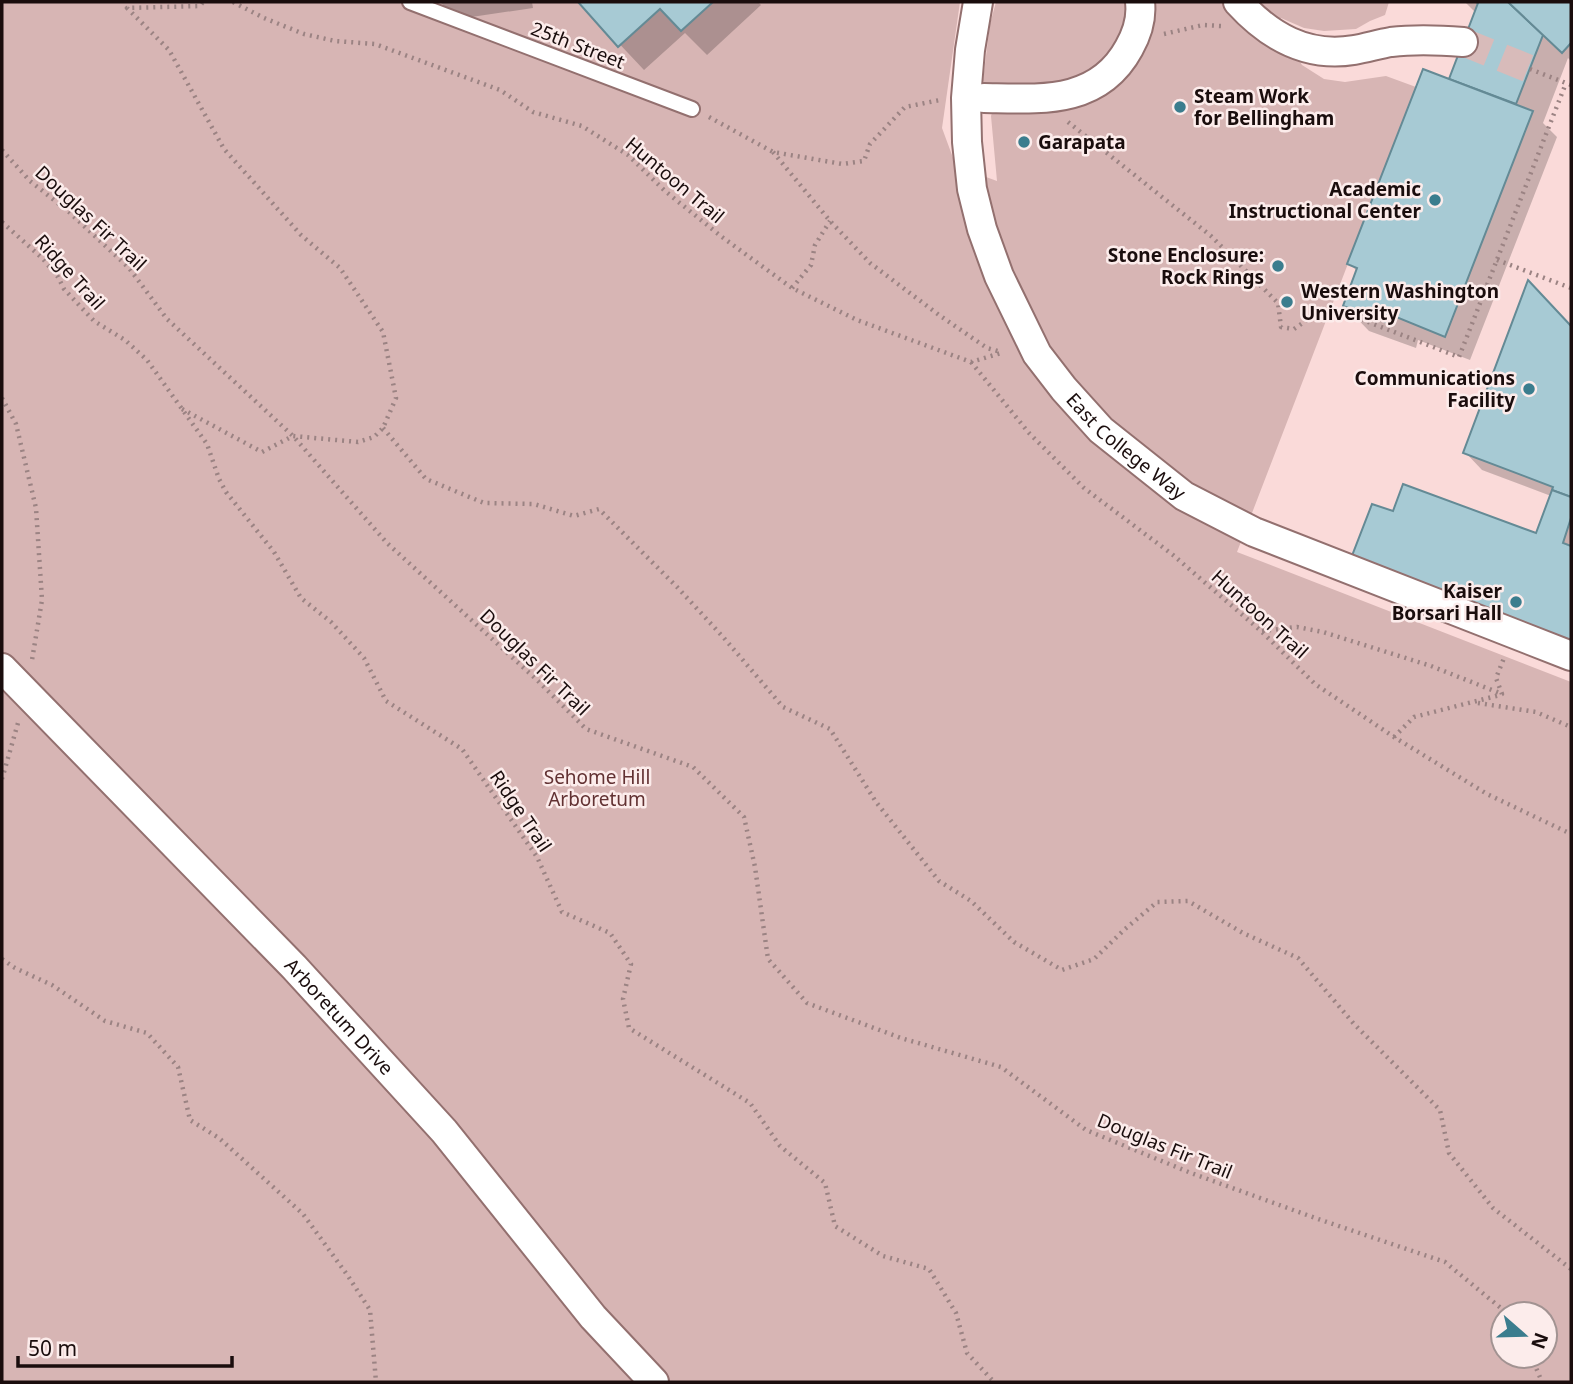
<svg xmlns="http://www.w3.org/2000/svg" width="1573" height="1384" font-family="'Noto Sans',sans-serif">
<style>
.green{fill:#d7b5b4;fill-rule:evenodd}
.shadow{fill:#0003}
.building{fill:#a7cad4;stroke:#648a95;stroke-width:2}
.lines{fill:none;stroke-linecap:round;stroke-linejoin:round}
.street-tunnel{stroke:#d8bbba;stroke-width:28;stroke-dasharray:28 14;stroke-linecap:butt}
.lane-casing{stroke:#93706f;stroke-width:18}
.street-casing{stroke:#93706f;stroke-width:32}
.path{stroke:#9b8383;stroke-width:4.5;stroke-dasharray:2 5;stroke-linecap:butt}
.lane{stroke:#fff;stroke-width:14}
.street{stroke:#fff;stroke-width:28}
.poi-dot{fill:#3b7d8e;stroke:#fceceb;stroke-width:2.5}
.labels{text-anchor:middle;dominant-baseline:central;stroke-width:5;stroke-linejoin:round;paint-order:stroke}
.street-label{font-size:19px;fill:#1a0d0d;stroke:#fceceb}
.poi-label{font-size:19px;font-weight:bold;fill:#1a0d0d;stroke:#fceceb;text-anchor:end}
.park-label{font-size:19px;fill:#623132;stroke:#fceceb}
</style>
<rect width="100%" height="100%" fill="#fadad9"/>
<g class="green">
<path d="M2 2H960L942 128 956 166 997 181 991 116 993 110 1078 99 1148 2H1229L1298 58 1302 65 1324 79 1345 82 1386 76 1416 87 1237 552 1571 682V1382H2ZM1503 1314H1545V1356H1503Z"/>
<polygon points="996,2 1134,2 1125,44 1070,87 984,85 983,80 990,24"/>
<polygon points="1248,2 1389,2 1385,15 1370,21 1356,29 1324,31 1304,28 1281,18 1269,22"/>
</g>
<g class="shadow">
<polygon points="440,2 532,2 533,8 458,19"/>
<polygon points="580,2 758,2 761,5 707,55 685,33 644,70"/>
<polygon points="1465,2 1571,2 1571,61 1568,58 1543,123 1557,137 1470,360 1418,340 1416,348 1369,331 1345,306 1358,272 1349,263 1450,81 1476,13"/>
<polygon points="1528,283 1571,327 1571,657 1394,513 1537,535 1551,496 1482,470 1465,452"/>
</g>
<g class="building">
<polygon points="578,2 713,2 681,31 660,9 618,47"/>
<polygon points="1476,2 1508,2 1543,35 1516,104 1449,79 1478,3"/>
<polygon points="1508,2 1571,2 1571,43 1562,53"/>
<polygon points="1423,69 1533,111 1445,337 1394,316 1391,324 1343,306 1357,268 1347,264"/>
<polygon points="1528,280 1571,326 1571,497 1552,490 1553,487 1463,453"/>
<polygon points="1403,484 1536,533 1552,490 1571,497 1571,518 1563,543 1571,546 1571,643 1350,561 1372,504 1393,511"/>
</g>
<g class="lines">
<polyline class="street-tunnel" points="1463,42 1530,69"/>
<g class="lane-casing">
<polyline id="lane" points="410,2 692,109"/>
</g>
<g class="street-casing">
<g id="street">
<path id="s1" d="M978 2 970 50 966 98 967 142 972 189 982 229 999 276 1037 354 1064 389 1101 430 1184 496 1254 532 1571 656"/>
<path d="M1238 2C1269 36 1306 58 1354 50 1366 48 1379 44 1391 42 1415 39 1439 40 1463 42"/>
<path d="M984 98C1040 99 1098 105 1129 48 1137 34 1142 19 1140 2"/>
<path id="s2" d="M2 668 294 967 444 1131 593 1317 654 1382"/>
</g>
</g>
<g class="path">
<polyline points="233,2 264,18 304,34 335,41 375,44 500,90 533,112 582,126 628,155 665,191 722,237 792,288 857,320 971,362 1001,353"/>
<polyline points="1164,34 1203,25 1221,26"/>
<polyline points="1530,69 1571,85"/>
<polyline points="709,117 773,152 842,164 864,161 870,144 905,107 940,100"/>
<polyline points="1068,122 1211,236 1278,303 1281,327 1294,329 1327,306 1459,357 1566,83"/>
<polyline points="2,150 30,181 69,212 129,268 167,319 293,436 387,543 537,680 586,729 693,767 744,817 755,867 768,959 807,1003 901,1038 1001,1067 1086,1130 1191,1173 1318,1219 1445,1262 1508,1314"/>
<polyline points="773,152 830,221 870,263 939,315 987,348 1001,352"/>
<polyline points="2,222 43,259 58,277 64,289 94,321 125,340 147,360 207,444 219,479 226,492 274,552 301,598 331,622 364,658 386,701 462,749 537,857 562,912 610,933 631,964 623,999 629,1028 750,1103 780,1146 825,1183 835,1226 883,1256 929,1269 956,1313 967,1353 994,1382"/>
<polyline points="1497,260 1571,288"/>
<polyline points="792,288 811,265 815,245 830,221"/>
<polyline points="971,362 1029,433 1084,488 1173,555 1261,631 1315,684 1394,737 1487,794 1571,834"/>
<polyline points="2,398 16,424 36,508 42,600 32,660"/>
<polyline points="182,409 262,452 293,436 358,442 374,437 383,428 396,398 383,332 340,268 301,235 224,149 169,50 127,8 200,6 203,2"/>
<polyline points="383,428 426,479 484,503 534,504 574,516 599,509 678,588 724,638 783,707 830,729 876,802 939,881 971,901 1014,942 1062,970 1094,959 1125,929 1157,902 1188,901 1243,933 1298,958 1354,1024 1440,1110 1449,1153 1493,1208 1571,1269"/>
<polyline points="1262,631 1297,627 1323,632 1431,666 1502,694"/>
<polyline points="1478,703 1536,712 1571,727"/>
<polyline points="1394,737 1414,717 1500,695 1502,694 1496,678 1504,658"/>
<polyline points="2,779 18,723"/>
<polyline points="2,959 15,968 52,985 105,1021 147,1033 178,1067 190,1120 219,1138 303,1214 348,1276 370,1310 376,1382"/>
<polyline points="1531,1356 1542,1382"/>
</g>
<use href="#lane" class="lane"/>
<use href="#street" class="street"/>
</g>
<g class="poi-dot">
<circle cx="1180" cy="107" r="7"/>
<circle cx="1024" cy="142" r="7"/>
<circle cx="1435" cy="200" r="7"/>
<circle cx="1278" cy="266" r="7"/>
<circle cx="1287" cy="302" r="7"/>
<circle cx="1529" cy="389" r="7"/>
<circle cx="1516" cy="602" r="7"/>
</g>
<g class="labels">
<g class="street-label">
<text transform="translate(578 45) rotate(21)">25th Street</text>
<text transform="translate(675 180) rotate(40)">Huntoon Trail</text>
<text transform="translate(91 218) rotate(43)">Douglas Fir Trail</text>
<text transform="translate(70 272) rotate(48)">Ridge Trail</text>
<text stroke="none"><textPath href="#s1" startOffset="495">East College Way</textPath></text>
<text transform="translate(1260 614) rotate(42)">Huntoon Trail</text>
<text transform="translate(535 662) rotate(44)">Douglas Fir Trail</text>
<text transform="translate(521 811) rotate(56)">Ridge Trail</text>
<text stroke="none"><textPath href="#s2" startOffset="485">Arboretum Drive</textPath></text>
<text transform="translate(1165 1146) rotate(22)">Douglas Fir Trail</text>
</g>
<g class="poi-label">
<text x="1194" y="96" text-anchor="start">Steam Work<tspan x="1194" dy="22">for Bellingham</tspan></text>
<text x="1038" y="142" text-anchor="start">Garapata</text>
<text x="1421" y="189">Academic<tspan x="1421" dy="22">Instructional Center</tspan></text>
<text x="1264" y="255">Stone Enclosure:<tspan x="1264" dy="22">Rock Rings</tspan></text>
<text x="1301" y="291" text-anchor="start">Western Washington<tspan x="1301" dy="22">University</tspan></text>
<text x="1515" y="378">Communications<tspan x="1515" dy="22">Facility</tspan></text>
<text x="1502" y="591">Kaiser<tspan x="1502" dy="22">Borsari Hall</tspan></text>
</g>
<g class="park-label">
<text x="597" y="777">Sehome Hill<tspan x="597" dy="22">Arboretum</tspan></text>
</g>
</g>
<rect width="1573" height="1384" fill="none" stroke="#1a0d0d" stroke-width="7"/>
<g transform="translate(1524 1335) rotate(110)"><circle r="33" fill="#fceceb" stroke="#a29392" stroke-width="2"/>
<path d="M0-5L12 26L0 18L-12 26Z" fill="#3b7d8e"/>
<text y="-10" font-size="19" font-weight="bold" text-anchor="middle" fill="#1a0d0d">N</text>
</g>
<path d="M18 1356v10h214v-10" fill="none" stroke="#1a0d0d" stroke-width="3.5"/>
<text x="28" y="1356" font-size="21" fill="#1a0d0d" stroke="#fceceb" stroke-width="5" paint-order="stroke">50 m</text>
</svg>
